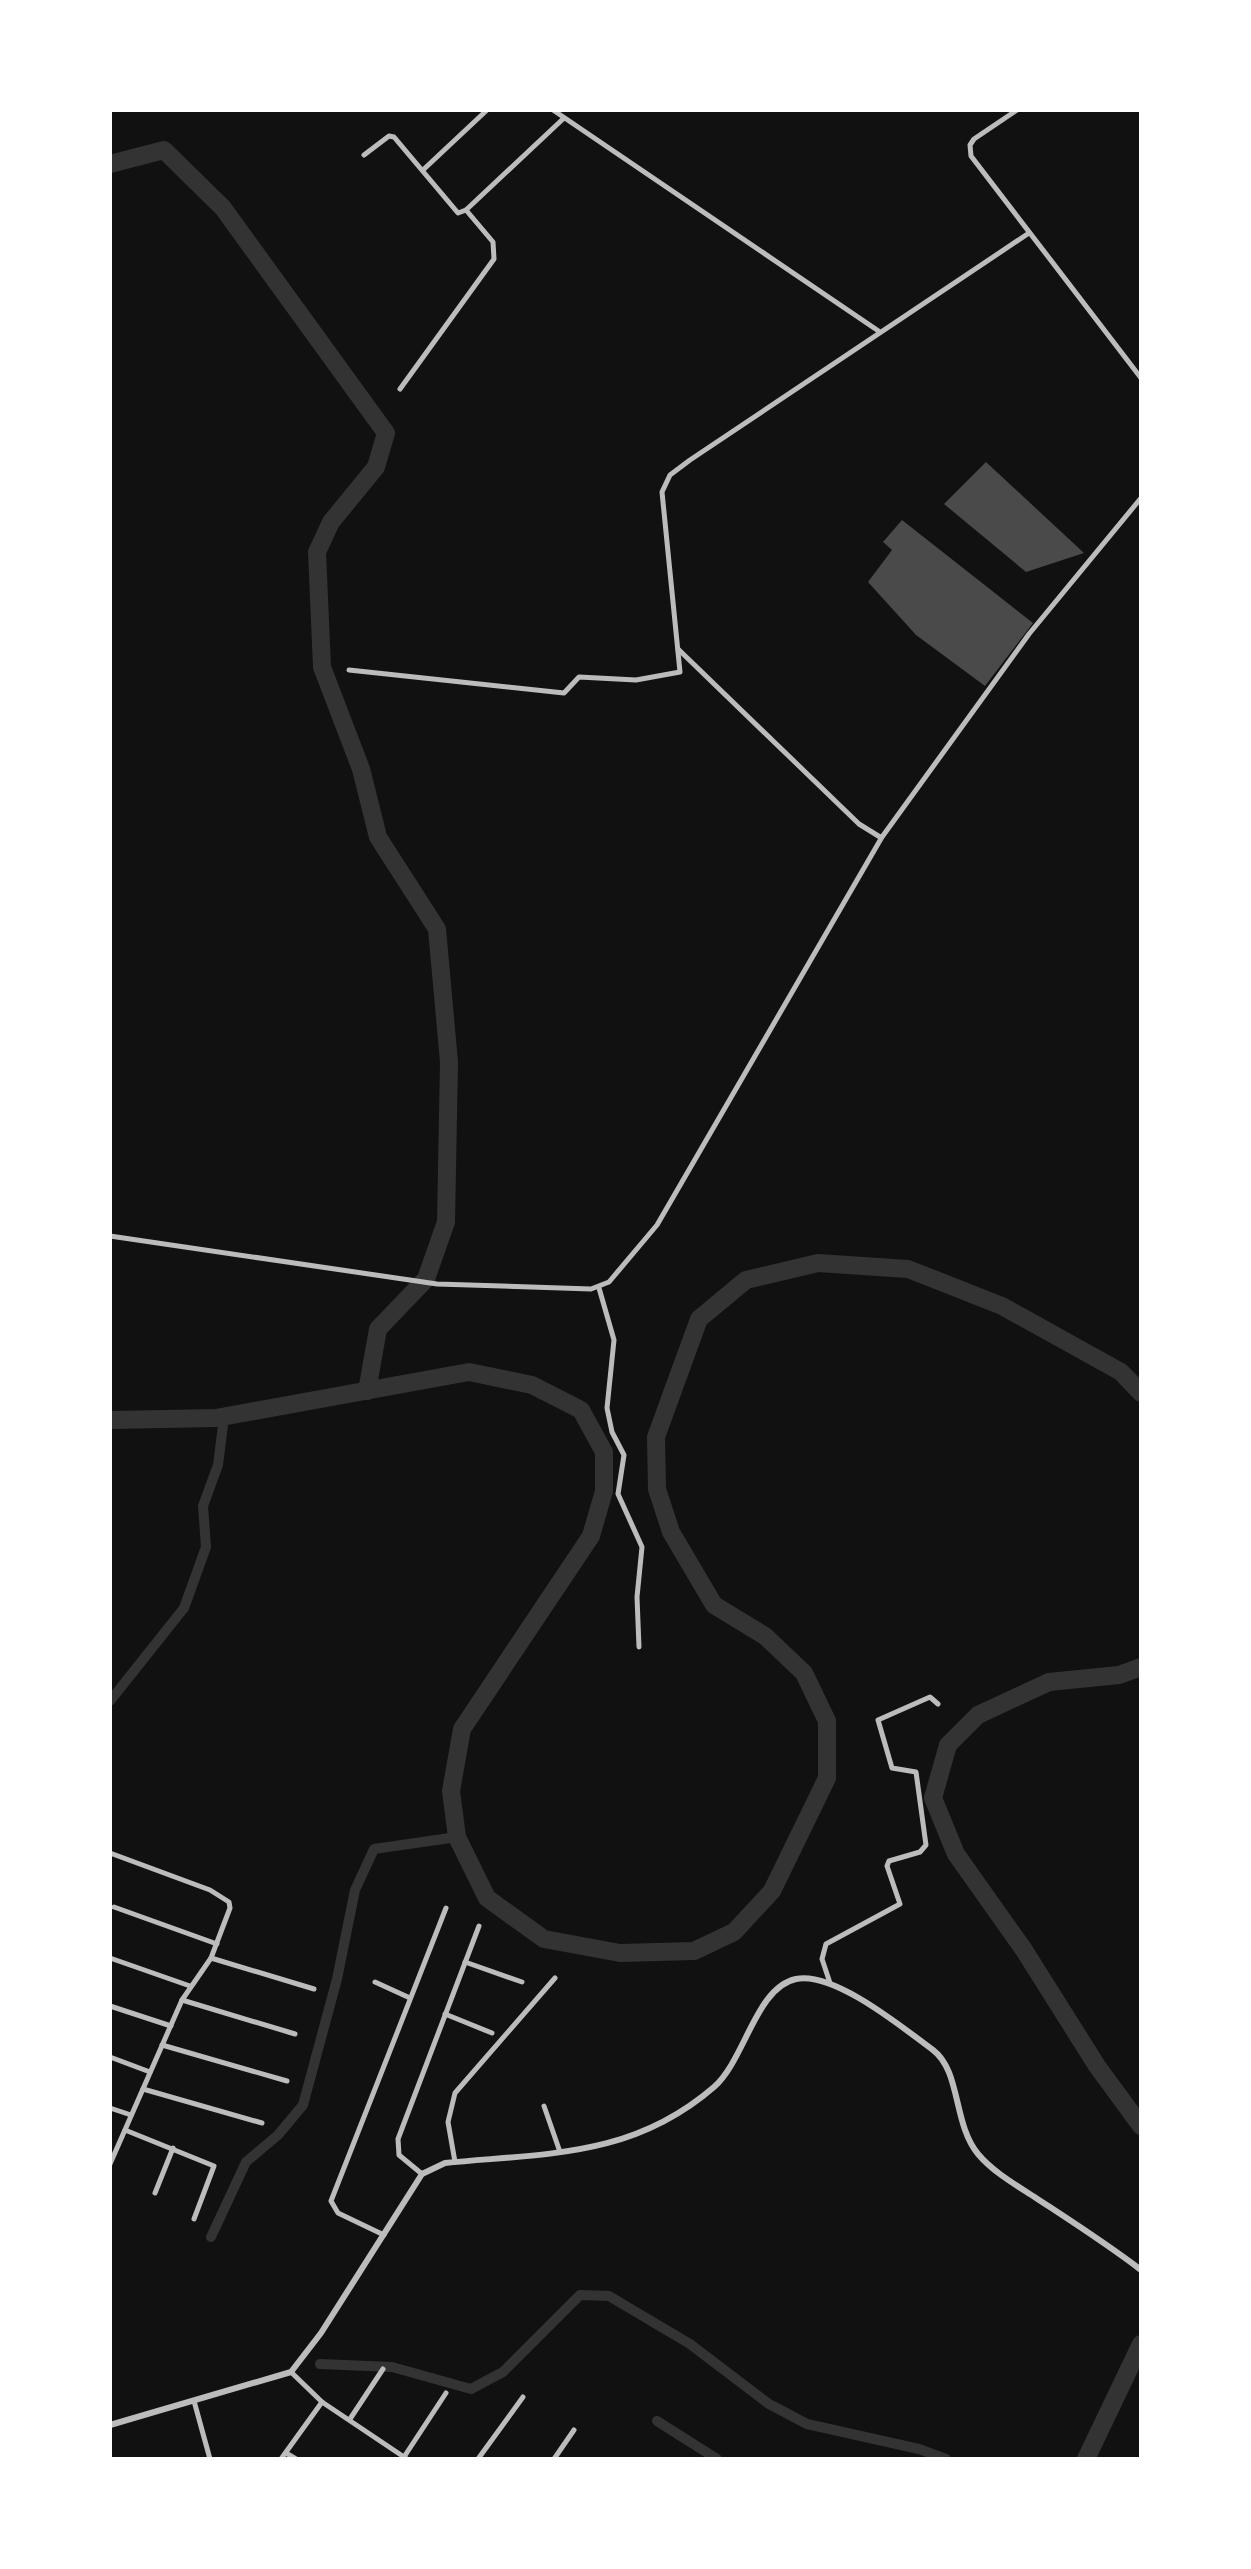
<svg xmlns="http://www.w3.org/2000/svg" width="1251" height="2569" font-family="Manrope,sans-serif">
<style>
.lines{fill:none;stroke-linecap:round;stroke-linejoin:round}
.canal{stroke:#333;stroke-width:10}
.river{stroke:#333;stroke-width:18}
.building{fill:#4a4a4a}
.minor{stroke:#bcbcbc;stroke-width:5}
.tertiary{stroke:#bcbcbc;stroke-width:6}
</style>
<rect width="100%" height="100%" fill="#111"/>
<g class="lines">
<g class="canal">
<polyline points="110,1701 184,1608 206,1547 203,1506 218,1465 224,1417"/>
<polyline points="211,2237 246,2162 278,2135 303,2105 337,1979 355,1890 374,1849 457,1837"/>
<polyline points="320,2364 392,2367 471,2389 503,2372 580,2295 609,2296 690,2344 769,2404 807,2424 919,2449 946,2459"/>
<polyline points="657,2421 717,2459"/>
</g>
<g class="river">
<polyline points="110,164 164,150 223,208 386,433 376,467 331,522 317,552 322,667 361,769 378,837 437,929 449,1062 446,1222 426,1279 378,1329 367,1391"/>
<polyline points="110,1420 216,1418 469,1372 532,1385 581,1410 604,1452 604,1491 591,1536 462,1729 451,1791 457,1837 487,1898 544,1939 620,1953 694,1951 734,1932 772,1891 827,1778 827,1721 804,1673 765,1636 714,1605 671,1532 657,1489 656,1437 699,1319 746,1280 818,1263 908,1269 1002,1306 1121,1372 1141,1393"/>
<polyline points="1141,1667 1119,1675 1049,1682 978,1715 948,1745 933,1798 956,1854 1024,1950 1097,2066 1141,2126"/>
<polyline points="1086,2459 1141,2344"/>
</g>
</g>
<g class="building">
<polygon points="986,462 1084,553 1026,572 944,504"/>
<polygon points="902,520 1033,623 985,686 916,635 868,582 892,550 883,542"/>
</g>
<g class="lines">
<g class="minor">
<polyline points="553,110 880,332"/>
<polyline points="1017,110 974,139 970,145 971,156 1141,378"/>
<polyline points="364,155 389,136 394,137 458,213 466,210 564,118"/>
<polyline points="423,170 487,110"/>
<polyline points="400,389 494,259 493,242 466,210"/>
<polyline points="678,649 859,824 880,837"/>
<polyline points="349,670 564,693 579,677 636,680 680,672 662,492 670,475 690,460 1029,233"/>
<polyline points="110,1236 437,1284 591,1289 609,1282 657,1225 882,837 1029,634 1141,498"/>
<polyline points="599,1288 614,1340 607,1408 612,1432 624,1455 618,1494 642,1547 637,1597 639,1647"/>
<polyline points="110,1853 210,1890 229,1902 230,1908 211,1958 182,2000 110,2164"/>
<polyline points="114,1907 217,1944"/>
<polyline points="110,1958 190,1986"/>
<polyline points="211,1958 314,1989"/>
<polyline points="465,1962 522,1982"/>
<polyline points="375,1982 410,1998"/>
<polyline points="830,1983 822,1959 826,1944 900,1904 887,1866 889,1861 920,1852 926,1845 916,1772 892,1768 878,1720 930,1697 938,1704"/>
<polyline points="182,2000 295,2034"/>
<polyline points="110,2006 171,2026"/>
<polyline points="445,2014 492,2033"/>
<polyline points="162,2045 287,2081"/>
<polyline points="110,2057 150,2072"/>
<polyline points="143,2089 262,2123"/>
<polyline points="544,2106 560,2152"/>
<polyline points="110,2108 131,2115"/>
<polyline points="125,2130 214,2166 194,2219"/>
<polyline points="455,2162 448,2122 455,2093 555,1978"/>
<polyline points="422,2174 399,2155 398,2139 479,1926"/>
<polyline points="155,2193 173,2148"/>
<polyline points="384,2235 338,2213 331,2201 446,1908"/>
<polyline points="291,2372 322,2402 407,2459"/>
<polyline points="194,2401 210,2459"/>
<polyline points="350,2419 383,2369"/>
<polyline points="286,2453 296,2459"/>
<polyline points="404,2457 446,2393"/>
<polyline points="281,2459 322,2402"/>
<polyline points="478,2459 523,2397"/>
<polyline points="554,2459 574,2430"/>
</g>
<path class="tertiary" d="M110 2425 291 2372 321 2333 422 2174 445 2163C546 2153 632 2158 714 2087 745 2060 756 1987 796 1979 834 1971 903 2028 933 2050 961 2071 953 2124 978 2154 993 2172 1016 2185 1036 2198 1071 2221 1107 2244 1141 2270"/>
</g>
<rect width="1251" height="2569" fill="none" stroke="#ffffff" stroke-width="224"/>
</svg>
